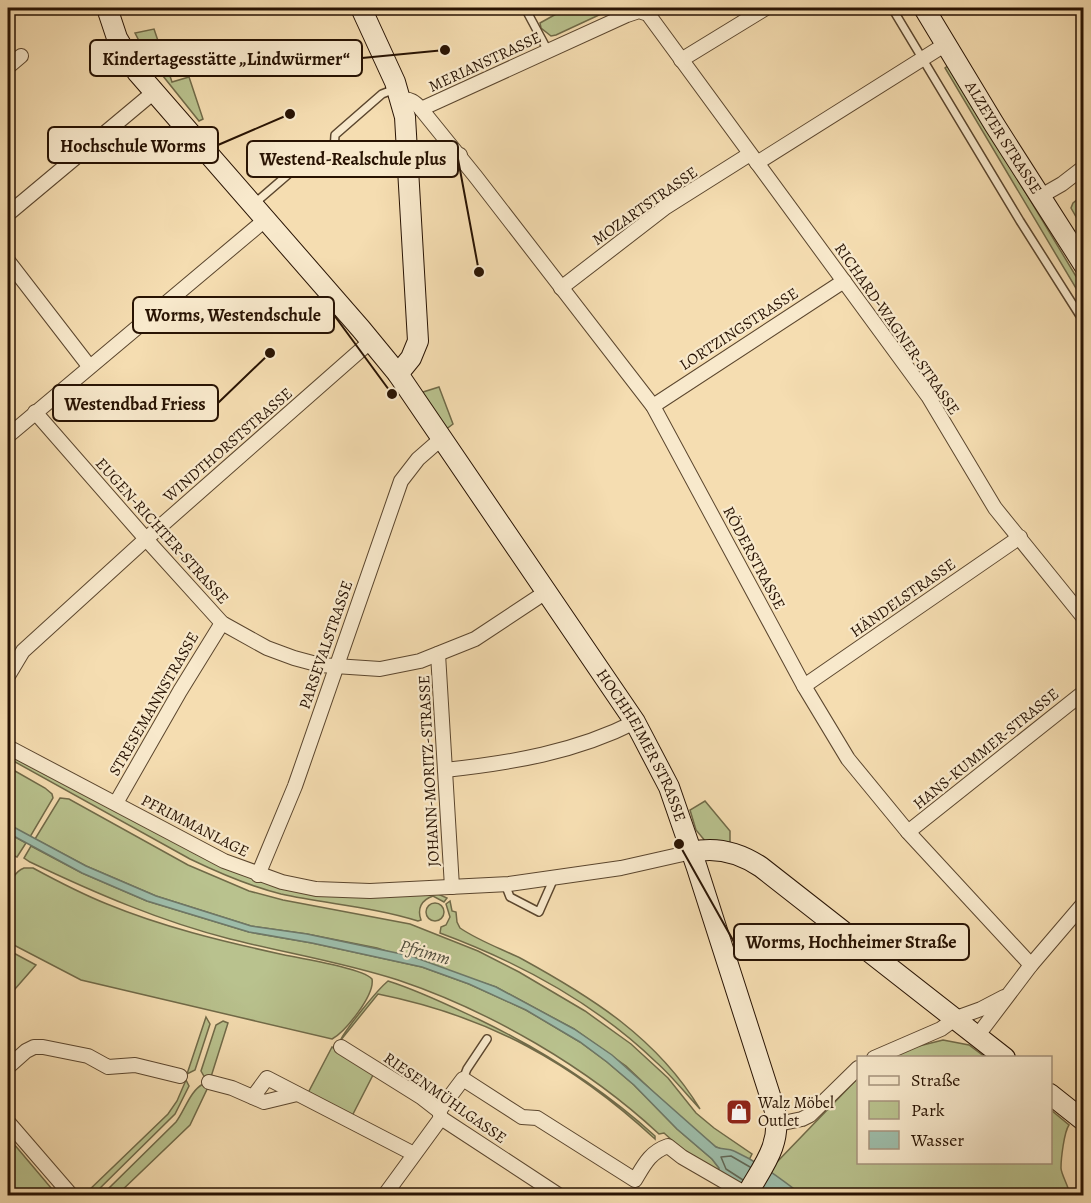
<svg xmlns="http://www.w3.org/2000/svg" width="1091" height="1203" font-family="Alegreya,serif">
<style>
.green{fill:#b9c28e;stroke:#706a48;stroke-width:1.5}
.water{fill:#9dbca9;stroke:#6e7867;stroke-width:1.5}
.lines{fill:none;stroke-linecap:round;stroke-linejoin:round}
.shore{stroke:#626856;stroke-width:1.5}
.lane-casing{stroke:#5b462e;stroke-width:10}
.street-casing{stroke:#5b462e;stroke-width:16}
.secondary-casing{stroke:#281303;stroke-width:22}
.lane{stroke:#f8e9cc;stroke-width:7}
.street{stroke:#f8e9cc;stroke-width:14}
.secondary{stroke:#f8e9cc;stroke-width:20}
.labels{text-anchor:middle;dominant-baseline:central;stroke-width:4.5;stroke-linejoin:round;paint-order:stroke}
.street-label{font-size:16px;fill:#281303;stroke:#f8e9cc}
.poi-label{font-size:16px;fill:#281303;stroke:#f8e9cc;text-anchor:start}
.water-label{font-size:18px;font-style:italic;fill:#514e3d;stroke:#f8e9cc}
.leader{fill:none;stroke:#281303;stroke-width:2}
.callout-dot{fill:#281303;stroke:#f8e9cc;stroke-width:2}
.callout{fill:#f8e9cc;stroke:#281303;stroke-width:2}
.callout-label{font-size:18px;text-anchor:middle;font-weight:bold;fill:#281303}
</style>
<rect width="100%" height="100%" fill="#f5ddb1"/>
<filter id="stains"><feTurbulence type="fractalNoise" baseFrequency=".00333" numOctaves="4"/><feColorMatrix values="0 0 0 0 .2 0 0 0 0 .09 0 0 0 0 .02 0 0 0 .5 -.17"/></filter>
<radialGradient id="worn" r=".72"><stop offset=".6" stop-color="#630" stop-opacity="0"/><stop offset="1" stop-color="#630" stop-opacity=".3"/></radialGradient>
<g class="green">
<polygon points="567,8 614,8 556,35 551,36 541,28 540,23"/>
<polygon points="154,29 172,82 189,77 203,119 199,121 147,56 135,33"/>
<polygon points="949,65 1083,288 1083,300 945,68"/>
<polygon points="1083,195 1083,229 1071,208 1073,203"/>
<polygon points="439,387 453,424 445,430 420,393"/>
<path d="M8 753 197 854 268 884 438 894 447 898 444 902 433 896C421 900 417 909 421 920L418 921C374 907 327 904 281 894 249 886 219 873 190 859L8 758Z"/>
<polygon points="8,767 45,788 52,794 53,798 30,837 8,824"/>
<polygon points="60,798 69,799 188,865 249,891 283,900 410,924 478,951 519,972 585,1011 631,1044 668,1078 696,1113 714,1128 752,1154 749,1160 716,1147 683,1120 626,1066 574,1029 496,987 377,948 307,934 251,926 156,896 86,866 35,839"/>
<polygon points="705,801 730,831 730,846 706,842 696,830 690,810"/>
<polygon points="8,833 26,843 17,857 8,853"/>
<path d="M31 846 82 873 147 901 249 932 312 943 422 967 469 984 526 1010 580 1042 607 1062 634 1085 677 1129 712 1159 719 1168V1172L685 1152 664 1133 659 1134C587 1067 490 1011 398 980 342 962 286 953 230 939 160 921 95 893 30 862L24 858Z"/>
<path d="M24 868H33C57 881 82 894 107 904 163 927 221 941 280 954 298 958 362 968 372 979 375 995 345 1032 332 1039L81 980 8 942C7 922 2 876 24 868Z"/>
<path d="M450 901 452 911 456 912 457 922 460 928C479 941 502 949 522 959 593 998 657 1038 700 1109 685 1093 672 1076 656 1062 596 1004 518 962 440 933L441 927 446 925 450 917 446 904Z"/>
<circle cx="435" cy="912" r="9"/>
<polygon points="8,950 36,965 8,997"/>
<path d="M388 981C420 991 450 1006 480 1020 544 1051 602 1088 655 1136V1139C573 1063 488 1016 378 994L340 1041C345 1030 377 990 388 981Z"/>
<polygon points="206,1017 210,1024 195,1070 187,1074"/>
<polygon points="223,1021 228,1023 210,1080 205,1078 201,1071 216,1025"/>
<polygon points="943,1040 969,1045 985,1057 891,1058 911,1048"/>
<polygon points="332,1047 374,1073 352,1116 308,1093"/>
<path d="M858 1078V1162H1050L1051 1110 1069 1125C1064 1132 1061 1159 1061 1168 1061 1174 1069 1187 1070 1195L757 1196 776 1163Z"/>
<polygon points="186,1080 189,1086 175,1114 93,1195 84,1195 168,1114 177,1101"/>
<path d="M203 1084 209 1085 190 1125 117 1195 101 1196 176 1122C185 1110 190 1091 203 1084Z"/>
<polygon points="8,1137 57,1195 8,1195"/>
</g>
<path class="water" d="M8 824 86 866 156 896 251 926 307 934 411 956 496 987 574 1029 612 1055 716 1147C722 1150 728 1148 734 1151 760 1163 780 1178 802 1195H771L761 1193 757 1195 719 1172V1168L712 1159 677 1129 634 1085 607 1062 580 1042 526 1010 469 984 422 967 312 943 249 932 147 901 82 873 8 833Z"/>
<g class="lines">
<polyline class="shore" points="743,1180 726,1169 721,1157 731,1156 750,1167"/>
<g class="lane-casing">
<g id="lane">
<polyline points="525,8 548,51"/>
<polyline points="892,8 1020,221 1084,322"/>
<polyline points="255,203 299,165 322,163 334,151 335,135 382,94 395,89"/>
<polyline points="505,884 510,897 539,912 554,878"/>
<polyline points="463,1079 467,1069 487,1039"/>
</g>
</g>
<g class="street-casing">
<g id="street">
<polyline points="681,60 766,8"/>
<polyline points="8,67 21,56"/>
<path d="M401 100C410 98 415 102 421 109L476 177 653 406 804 686 848 759 908 832 1031 965"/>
<polyline points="421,109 627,15 639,11 648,14 928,396 995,508 1084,618"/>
<polyline points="757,163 946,44"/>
<path d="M409 167C426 154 439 152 460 155"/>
<polyline points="1041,196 1062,184 1084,167"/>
<polyline points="8,214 154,92"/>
<polyline points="8,261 89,366"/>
<polyline points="561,288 666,207 750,154"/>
<polyline points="653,406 844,281"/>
<polyline points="35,412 146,539 222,623 267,648 294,658 320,665 380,669 420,661 475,639 546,592"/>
<polyline points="8,436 265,220"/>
<polyline points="438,654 452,887"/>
<polyline points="8,676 23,651 146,539 371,341"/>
<polyline points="804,686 1020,537"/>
<polyline points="8,747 224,861 282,882 316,889 370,891 509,884 621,868 692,852"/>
<path d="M445 770C511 763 576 752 635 722"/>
<polyline points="116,803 180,691 222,623"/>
<polyline points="908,832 1084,692"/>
<polyline points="258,875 295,786 401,481 418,459 442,438"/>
<polyline points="978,1035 1031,965 1084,903"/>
<polyline points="341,1047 421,1097 439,1111 441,1118 560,1196"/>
<polyline points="874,1058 941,1029 956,1018 981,1009 1004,997"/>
<polyline points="8,1067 26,1051 34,1047 43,1047 88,1056 108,1067 135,1065 180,1076"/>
<polyline points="209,1082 232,1088 264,1102 297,1094"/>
<polyline points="253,1097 267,1078 414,1154"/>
<path d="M439 1111 463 1079 522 1117 537 1118 635 1180C644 1165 650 1152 668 1146L682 1157 746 1194"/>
<polyline points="8,1122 72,1196"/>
<polyline points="778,1124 802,1119 810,1115 858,1068"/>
<polyline points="384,1196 441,1118"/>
</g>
</g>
<g class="secondary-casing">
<g id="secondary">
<path id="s1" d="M107 8 117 38 137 72 361 329 398 374 635 722 669 787 697 868 775 1111C782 1145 762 1167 746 1196"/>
<polyline points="361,8 395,82 405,117 418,341 411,358 398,374"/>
<path id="s2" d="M924 8 994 124 1084 265"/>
<path d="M692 852C718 846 740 853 761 867L1005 1058"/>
<polyline points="1050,1094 1084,1121"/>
</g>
</g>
<use href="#lane" class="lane"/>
<use href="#street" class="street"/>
<use href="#secondary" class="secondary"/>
</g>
<defs>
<g id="shop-square" transform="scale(1.35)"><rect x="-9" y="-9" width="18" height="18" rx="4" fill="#8f2418" stroke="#f8e9cc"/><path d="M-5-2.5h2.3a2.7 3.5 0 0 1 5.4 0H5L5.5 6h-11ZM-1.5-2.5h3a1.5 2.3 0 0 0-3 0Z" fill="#fff"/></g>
</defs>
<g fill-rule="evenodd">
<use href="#shop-square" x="739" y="1112"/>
</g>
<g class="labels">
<g class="street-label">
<text transform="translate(485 62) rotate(-25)">MERIANSTRASSE</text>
<text stroke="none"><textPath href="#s2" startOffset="152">ALZEYER STRASSE</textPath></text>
<text transform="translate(645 206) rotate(-35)">MOZARTSTRASSE</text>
<text transform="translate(739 329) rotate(-33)">LORTZINGSTRASSE</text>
<text transform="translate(897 329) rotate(55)">RICHARD-WAGNER-STRASSE</text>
<text transform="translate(228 445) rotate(-41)">WINDTHORSTSTRASSE</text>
<text transform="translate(162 531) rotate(48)">EUGEN-RICHTER-STRASSE</text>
<text transform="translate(754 558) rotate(62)">RÖDERSTRASSE</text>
<text transform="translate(903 598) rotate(-35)">HÄNDELSTRASSE</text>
<text transform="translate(326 645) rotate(-71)">PARSEVALSTRASSE</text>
<text transform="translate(154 704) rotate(-60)">STRESEMANNSTRASSE</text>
<text stroke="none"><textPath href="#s1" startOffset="915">HOCHHEIMER STRASSE</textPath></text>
<text transform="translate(986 749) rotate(-39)">HANS-KUMMER-STRASSE</text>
<text transform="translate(429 771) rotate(-93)">JOHANN-MORITZ-STRASSE</text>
<text transform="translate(195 826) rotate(27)">PFRIMMANLAGE</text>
<text transform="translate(445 1098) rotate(35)">RIESENMÜHLGASSE</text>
</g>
<g class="poi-label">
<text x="758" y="1103">Walz Möbel<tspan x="758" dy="18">Outlet</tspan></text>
</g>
<g class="water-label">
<text transform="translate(425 952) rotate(16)">Pfrimm</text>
</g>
</g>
<path class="leader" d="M445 50L362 58M290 114L218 145M479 272L458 159M392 394L334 315M270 353L218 403M679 844L734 942"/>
<g class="callout-dot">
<circle cx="445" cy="50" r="6"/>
<circle cx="290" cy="114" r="6"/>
<circle cx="479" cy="272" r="6"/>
<circle cx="392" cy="394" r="6"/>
<circle cx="270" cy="353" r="6"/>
<circle cx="679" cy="844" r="6"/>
</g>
<g class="callout">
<rect x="90" y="40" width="272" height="36" rx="6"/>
<rect x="48" y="127" width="170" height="36" rx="6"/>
<rect x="247" y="141" width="211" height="36" rx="6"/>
<rect x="133" y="297" width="201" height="36" rx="6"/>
<rect x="53" y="385" width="165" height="36" rx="6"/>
<rect x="734" y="924" width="235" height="36" rx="6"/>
</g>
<g class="callout-label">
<text x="226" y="65">Kindertagesstätte „Lindwürmer“</text>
<text x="133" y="152">Hochschule Worms</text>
<text x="353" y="165">Westend-Realschule plus</text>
<text x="233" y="321">Worms, Westendschule</text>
<text x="135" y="410">Westendbad Friess</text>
<text x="851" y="948">Worms, Hochheimer Straße</text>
</g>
<rect width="1091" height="1203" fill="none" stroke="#f5ddb1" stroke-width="30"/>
<rect x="9" y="9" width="1073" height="1185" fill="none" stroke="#281303" stroke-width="3"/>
<rect x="15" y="15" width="1061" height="1173" fill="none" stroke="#281303" stroke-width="1.5"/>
<rect x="857" y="1056" width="195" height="108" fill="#f8e9cc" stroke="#a5937c" stroke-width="1.5"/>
<rect x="869" y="1076" width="30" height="9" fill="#f8e9cc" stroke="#a5937c" stroke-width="1.5"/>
<text x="911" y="1086" font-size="18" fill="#281303">Straße</text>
<rect x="869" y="1101" width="30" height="18" fill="#b9c28e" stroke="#a5937c" stroke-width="1.5"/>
<text x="911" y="1116" font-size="18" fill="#281303">Park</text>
<rect x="869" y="1131" width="30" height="18" fill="#9dbca9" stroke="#a5937c" stroke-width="1.5"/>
<text x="911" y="1146" font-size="18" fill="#281303">Wasser</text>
<rect width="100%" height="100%" filter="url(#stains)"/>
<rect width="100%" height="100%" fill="url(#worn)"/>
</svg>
